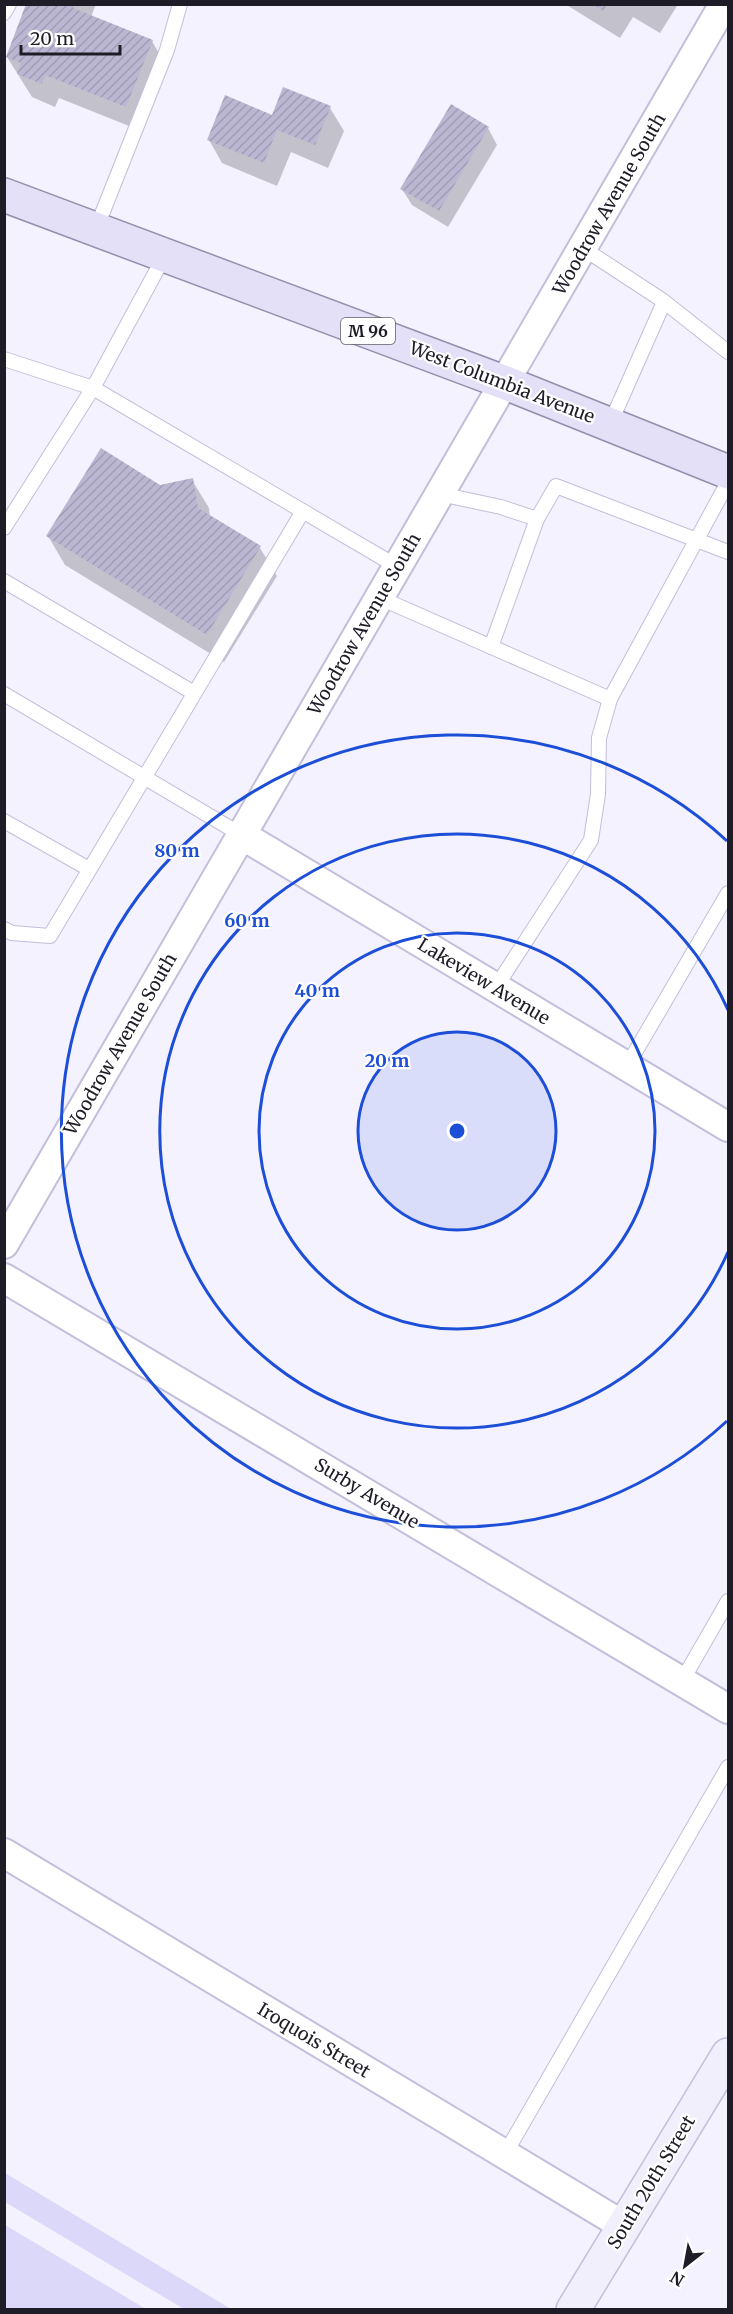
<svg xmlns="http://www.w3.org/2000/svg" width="733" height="2314" font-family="Merriweather,serif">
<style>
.green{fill:#dcd8f9}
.shadow{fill:#0003}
.building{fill:url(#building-hatch)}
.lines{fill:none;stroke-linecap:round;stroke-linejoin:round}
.service-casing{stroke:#c2bedb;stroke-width:16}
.minor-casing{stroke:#c2bedb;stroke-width:32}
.secondary-casing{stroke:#c2bedb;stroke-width:36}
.primary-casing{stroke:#928eac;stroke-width:36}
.service{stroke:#fff;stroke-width:14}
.minor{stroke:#fff;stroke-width:28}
.secondary{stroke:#f1effc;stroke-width:33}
.primary{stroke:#e3e0f8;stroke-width:33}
.ring{fill:none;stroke:#1d4ed8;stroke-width:3}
.labels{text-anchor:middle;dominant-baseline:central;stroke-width:4.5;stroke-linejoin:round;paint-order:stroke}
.shield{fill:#fff;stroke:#626068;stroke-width:1.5}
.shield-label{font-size:16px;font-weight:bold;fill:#1e1c27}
.street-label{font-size:18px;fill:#1e1c27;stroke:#fff}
.centre{fill:#1d4ed8;stroke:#fff;stroke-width:3}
.ring-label{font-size:18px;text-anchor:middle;font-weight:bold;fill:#1d4ed8;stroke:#fff;stroke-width:4.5;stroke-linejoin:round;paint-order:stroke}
</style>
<defs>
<pattern id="building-hatch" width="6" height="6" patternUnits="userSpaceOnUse" patternTransform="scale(1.5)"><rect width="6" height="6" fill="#bbb7d3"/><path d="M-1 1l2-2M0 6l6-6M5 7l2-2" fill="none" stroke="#a09db5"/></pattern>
</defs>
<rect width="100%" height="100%" fill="#f4f2fe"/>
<g class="green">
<polygon points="5,2173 231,2309 184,2309 5,2202"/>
<polygon points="4,2225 5,2225 146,2309 5,2309"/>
</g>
<g class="shadow">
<polygon points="28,4 96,4 91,17 152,41 165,64 139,130 59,98 55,107 32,97 7,57"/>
<polygon points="565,4 676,4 677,6 660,33 633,17 620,38"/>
<polygon points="330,108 344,131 328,168 291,152 277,186 222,163 209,140 273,117"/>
<polygon points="488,128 497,145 448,227 412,205 402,189"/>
<polygon points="192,480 209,508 210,517 260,548 277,576 224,662 65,565 48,536 160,486"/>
</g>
<g class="building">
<polygon points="26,4 74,4 73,8 153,40 126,107 45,75 42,84 17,74 21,63 6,57"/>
<polygon points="593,4 607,4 603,11"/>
<polygon points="283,87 331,106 315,145 277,130 264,163 207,140 225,95 272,115"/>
<polygon points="451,104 489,127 439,211 400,189"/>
<polygon points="101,448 160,485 193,478 198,508 261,546 207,635 46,536"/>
</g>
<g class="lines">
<g class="service-casing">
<g id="service">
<polyline points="4,13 9,4"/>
<polyline points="96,229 167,50 180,4"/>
<polyline points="584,249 662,300 728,352"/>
<polyline points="4,359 93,388 398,567"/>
<polyline points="610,424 664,302"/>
<polyline points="440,494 501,507 537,519 556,486 728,552"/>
<polyline points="4,528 93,388 165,255"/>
<polyline points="4,581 194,693"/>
<polyline points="380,598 610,699"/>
<polyline points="491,647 537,519"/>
<polyline points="4,694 240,834"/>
<polyline points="4,821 89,869"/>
<polyline points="4,929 12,933 50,936 303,511"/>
<polyline points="496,987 591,840 598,794 599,738 610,699 728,482"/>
<polyline points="627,1066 728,893"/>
<polyline points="682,1681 728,1601"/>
<polyline points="505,2154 728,1767"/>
</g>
</g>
<g class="minor-casing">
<g id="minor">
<polyline points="240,834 728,1127"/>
<polyline points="4,1244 724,4"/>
<polyline points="4,1278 728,1709"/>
<polyline points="4,1853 624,2226"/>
</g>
</g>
<g class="secondary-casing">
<polyline id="secondary" points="573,2310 728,2055"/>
</g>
<g class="primary-casing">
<polyline id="primary" points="4,195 506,383 728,472"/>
</g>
<use href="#service" class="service"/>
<use href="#minor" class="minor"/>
<use href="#secondary" class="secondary"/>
<use href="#primary" class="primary"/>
</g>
<circle cx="457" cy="1131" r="99" fill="#1d4ed8" fill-opacity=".12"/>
<g class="ring">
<circle cx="457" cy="1131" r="99"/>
<circle cx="457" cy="1131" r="198"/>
<path d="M728 1252A297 297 0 1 1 728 1010"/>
<path d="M727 1421A396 396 0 1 1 727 841"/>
</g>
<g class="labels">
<rect class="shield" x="341" y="318" width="54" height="26" rx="4.5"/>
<g class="shield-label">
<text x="368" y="331">M 96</text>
</g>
<g class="street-label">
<text transform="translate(609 204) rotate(-60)">Woodrow Avenue South</text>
<text transform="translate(502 382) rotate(21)">West Columbia Avenue</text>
<text transform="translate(364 624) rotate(-60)">Woodrow Avenue South</text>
<text transform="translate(484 981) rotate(31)">Lakeview Avenue</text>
<text transform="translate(120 1044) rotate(-60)">Woodrow Avenue South</text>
<text transform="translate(367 1493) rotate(31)">Surby Avenue</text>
<text transform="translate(314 2040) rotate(31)">Iroquois Street</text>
<text transform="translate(651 2182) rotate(-59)">South 20th Street</text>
</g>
</g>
<circle cx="457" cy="1131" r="9" class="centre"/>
<g class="ring-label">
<text x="177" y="857">80 m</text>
<text x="247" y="927">60 m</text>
<text x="317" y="997">40 m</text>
<text x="387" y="1067">20 m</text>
</g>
<rect width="733" height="2314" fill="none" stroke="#1e1c27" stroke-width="12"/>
<g transform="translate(685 2266) rotate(211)" stroke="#ffffff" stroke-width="4.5" paint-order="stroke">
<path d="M0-4.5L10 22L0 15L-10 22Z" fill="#1e1c27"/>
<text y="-9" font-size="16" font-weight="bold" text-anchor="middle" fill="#1e1c27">N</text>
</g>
<path d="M21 45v9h99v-9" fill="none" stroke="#1e1c27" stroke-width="3"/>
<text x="30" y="45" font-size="18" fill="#1e1c27" stroke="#ffffff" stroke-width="4.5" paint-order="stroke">20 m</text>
</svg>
